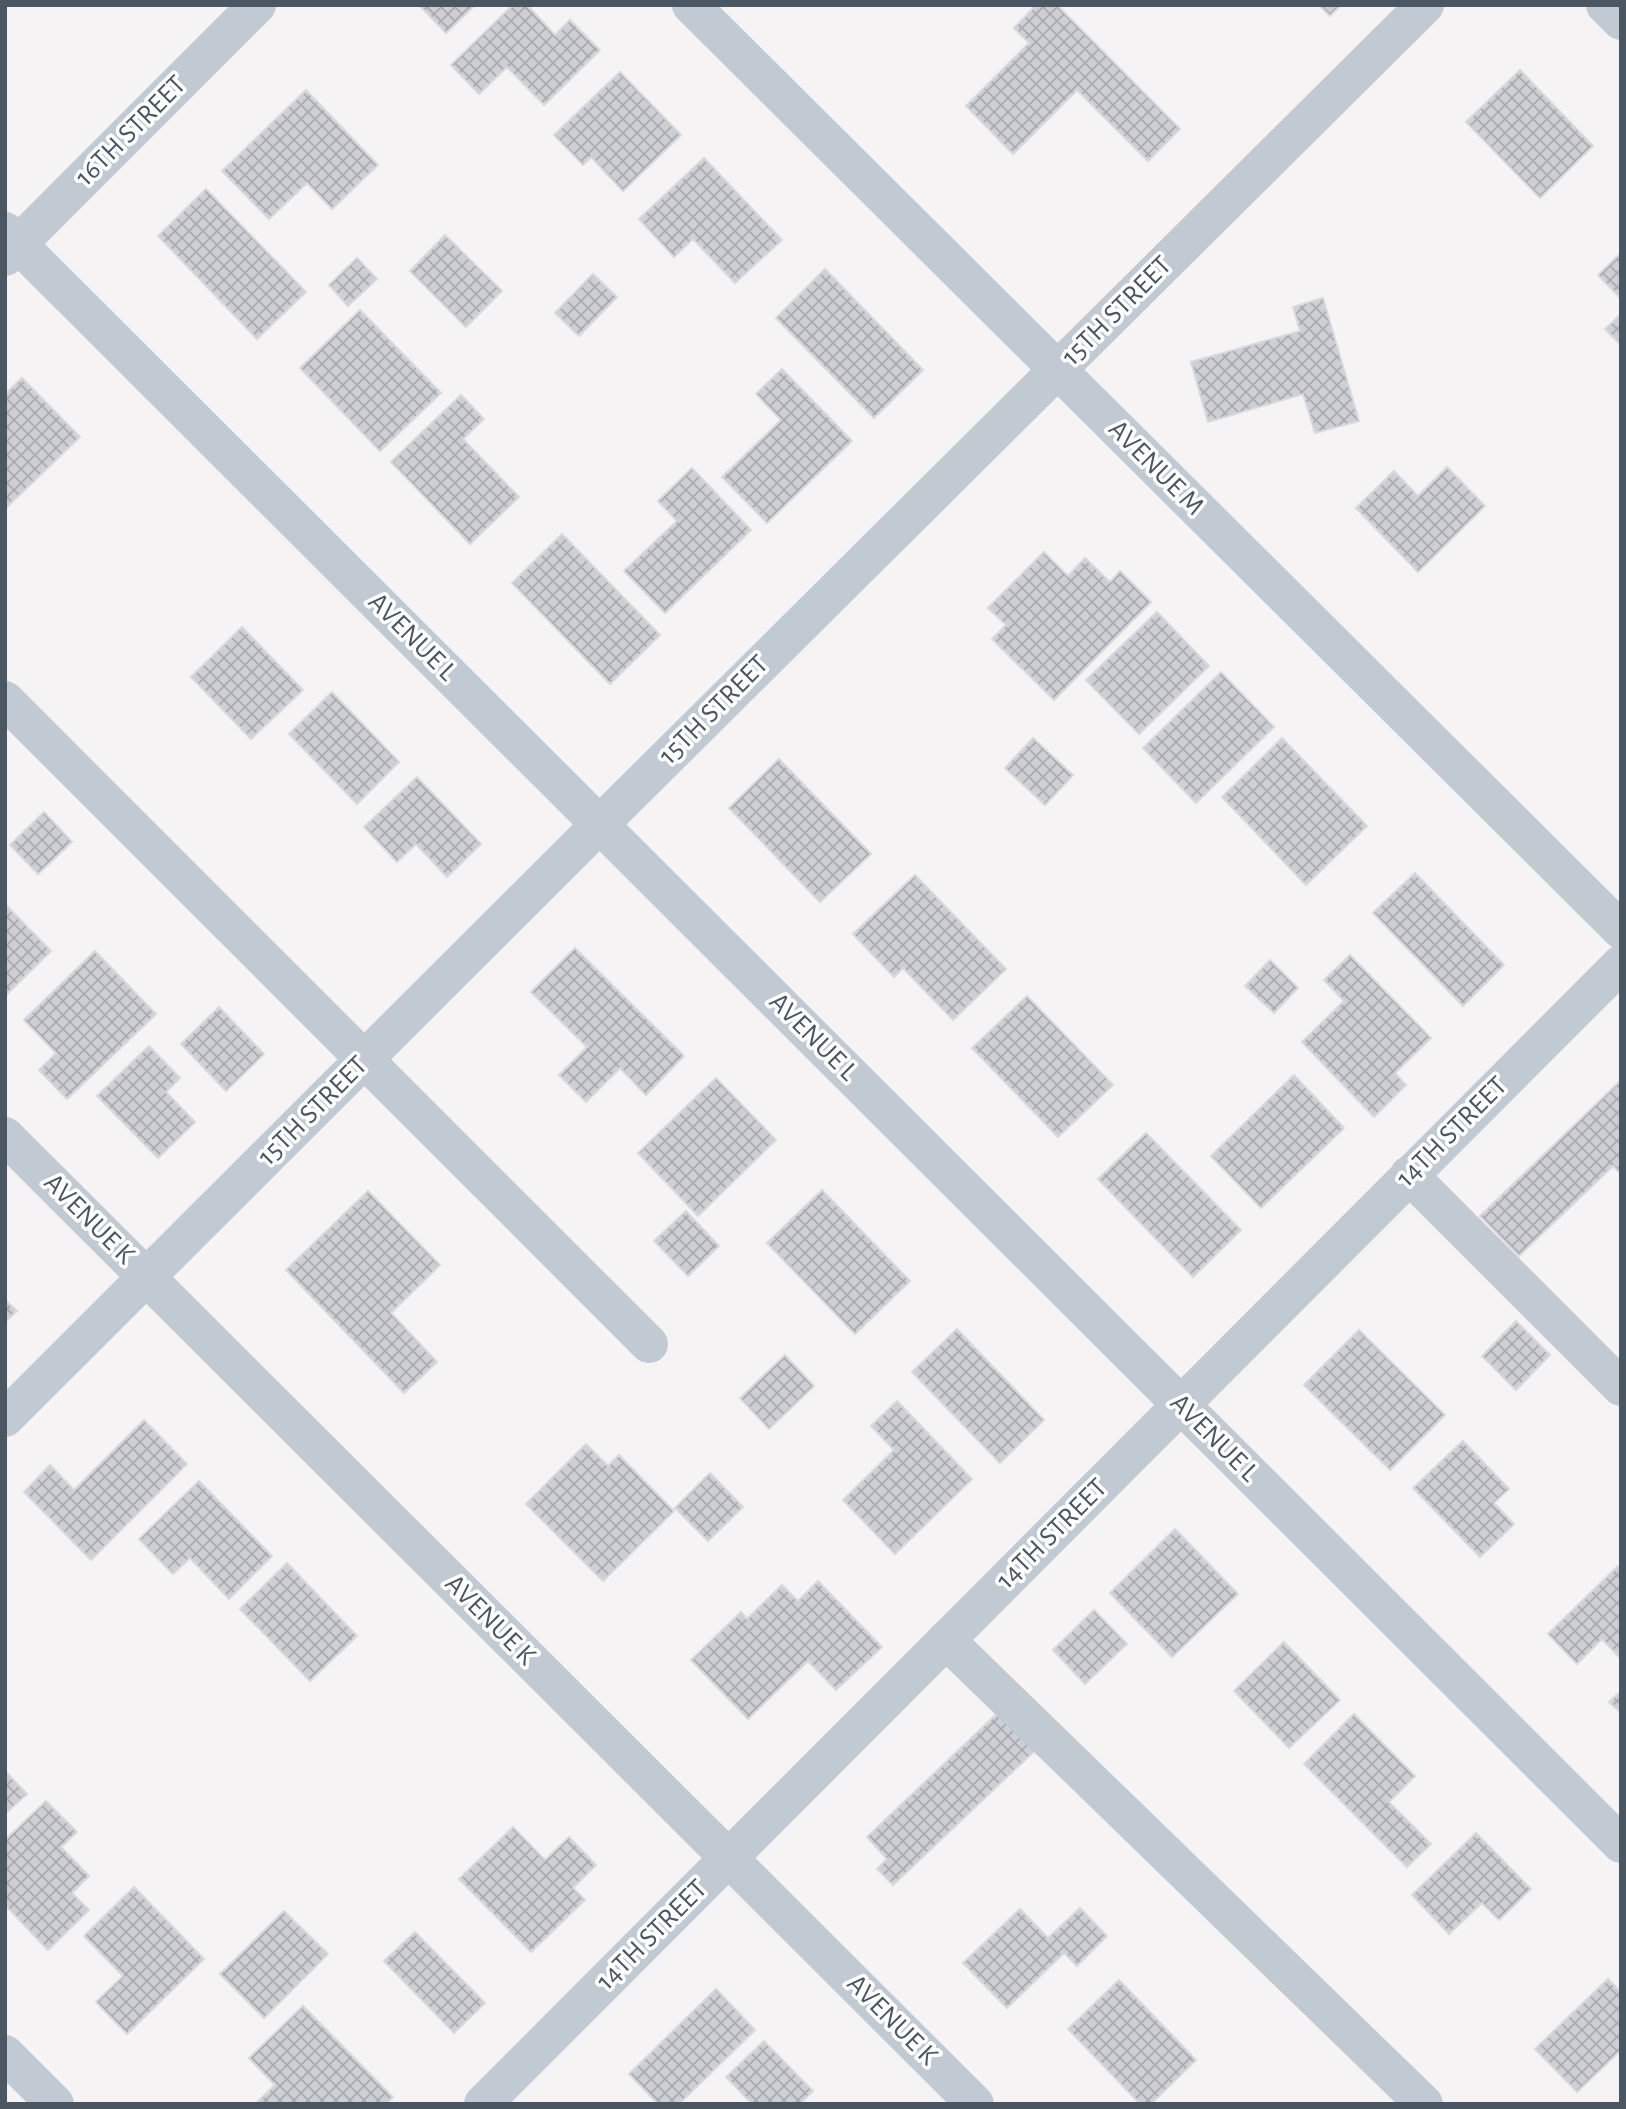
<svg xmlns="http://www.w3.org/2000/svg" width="1626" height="2109" font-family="'Alegreya Sans',sans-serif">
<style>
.building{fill:url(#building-cross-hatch);stroke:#d7d9de;stroke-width:2}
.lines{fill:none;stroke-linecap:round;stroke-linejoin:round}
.minor{stroke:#c1cad2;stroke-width:38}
.labels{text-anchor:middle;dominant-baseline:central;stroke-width:7;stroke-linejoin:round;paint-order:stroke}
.street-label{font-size:28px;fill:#4a5661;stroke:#fff}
</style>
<defs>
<pattern id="building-cross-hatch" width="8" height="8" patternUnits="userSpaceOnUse" patternTransform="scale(1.75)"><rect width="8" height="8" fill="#cdcfd5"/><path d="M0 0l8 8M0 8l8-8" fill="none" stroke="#a8abb0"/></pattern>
</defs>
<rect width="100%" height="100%" fill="#f5f3f3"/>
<g class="building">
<polygon points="419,5 475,5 446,33"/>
<polygon points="513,5 527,5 555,35 570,20 600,50 544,105 507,67 479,94 451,65"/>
<polygon points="1036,5 1057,5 1180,129 1148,161 1077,90 1013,154 966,106 1029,43 1014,28"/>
<polygon points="1319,5 1341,5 1330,16"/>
<polygon points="1520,70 1593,146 1540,198 1466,122"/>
<polygon points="620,72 681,135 623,191 591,157 583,165 554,135"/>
<polygon points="306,90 378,165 332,209 307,183 269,219 222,171"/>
<polygon points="704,158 782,240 735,283 693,239 674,257 639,219"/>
<polygon points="206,189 306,292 257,339 158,236"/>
<polygon points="445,235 502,291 466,327 410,271"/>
<polygon points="1621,253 1621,299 1598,275"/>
<polygon points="357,258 377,279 348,306 329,285"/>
<polygon points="825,269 923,370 874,418 776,318"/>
<polygon points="593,274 617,297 579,336 555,313"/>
<polygon points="1323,298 1359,421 1315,433 1303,394 1208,422 1191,362 1300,331 1293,307"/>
<polygon points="360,310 441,393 380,451 300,368"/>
<polygon points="1621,314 1621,345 1605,329"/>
<polygon points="782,369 852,441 767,523 722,477 781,420 756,394"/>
<polygon points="22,378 80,437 5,509 5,394"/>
<polygon points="461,395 484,419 463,439 519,497 470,544 391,462"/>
<polygon points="1447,467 1485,506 1418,572 1356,508 1394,471 1418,496"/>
<polygon points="692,468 751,530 665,613 624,571 677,521 658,501"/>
<polygon points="562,534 660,635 610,684 512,583"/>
<polygon points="1044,552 1068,576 1085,558 1110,582 1120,571 1151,602 1054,700 992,639 1006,625 988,608"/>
<polygon points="1157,612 1209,666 1139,734 1086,680"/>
<polygon points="242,627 303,690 251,739 191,677"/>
<polygon points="1221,672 1274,727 1196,803 1143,748"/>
<polygon points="332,692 399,762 357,804 289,734"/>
<polygon points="1033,738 1073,775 1045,805 1005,768"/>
<polygon points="1282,738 1367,826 1306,885 1222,797"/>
<polygon points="779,759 871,854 820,902 729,808"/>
<polygon points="417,777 481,844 447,877 416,844 397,862 364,827"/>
<polygon points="44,812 72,842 38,874 10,845"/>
<polygon points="1415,873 1504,965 1463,1006 1373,913"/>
<polygon points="915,875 1006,969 953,1020 903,968 894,977 853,934"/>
<polygon points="5,904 51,951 5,996"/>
<polygon points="575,948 684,1056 646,1095 620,1068 586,1102 559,1075 587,1047 531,992"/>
<polygon points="95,951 156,1014 67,1099 39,1070 56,1053 24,1020"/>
<polygon points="1350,955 1431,1038 1395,1073 1406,1085 1374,1117 1302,1042 1344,1001 1324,980"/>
<polygon points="1270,960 1298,988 1274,1013 1245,986"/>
<polygon points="1027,996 1113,1085 1058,1137 972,1048"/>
<polygon points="219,1007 264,1054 226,1091 181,1044"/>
<polygon points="149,1046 180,1078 166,1092 195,1122 158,1158 97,1096"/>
<polygon points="1294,1075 1344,1128 1261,1208 1211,1156"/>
<polygon points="716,1078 776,1140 698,1216 638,1153"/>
<polygon points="1619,1082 1621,1084 1621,1174 1613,1166 1519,1256 1480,1216"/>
<polygon points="1146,1133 1241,1230 1193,1277 1098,1179"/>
<polygon points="822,1190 910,1281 855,1334 767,1243"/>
<polygon points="368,1191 440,1265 391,1313 437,1362 404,1393 286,1270"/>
<polygon points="686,1211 719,1246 688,1276 654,1241"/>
<polygon points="5,1300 17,1311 5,1322"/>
<polygon points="1516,1321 1550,1355 1516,1390 1482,1356"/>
<polygon points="957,1329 1044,1420 1000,1463 912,1372"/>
<polygon points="1359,1330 1445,1415 1390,1470 1304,1385"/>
<polygon points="785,1355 814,1386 769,1429 740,1398"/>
<polygon points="897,1401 972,1479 895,1554 843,1500 894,1450 871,1426"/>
<polygon points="144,1420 187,1464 91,1560 24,1492 50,1465 74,1490"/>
<polygon points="1463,1441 1509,1489 1494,1503 1514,1524 1480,1557 1413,1488"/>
<polygon points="586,1444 608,1466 619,1455 674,1511 603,1581 526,1504"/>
<polygon points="710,1473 743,1507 708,1541 675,1508"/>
<polygon points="199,1481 272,1556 229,1599 190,1558 173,1574 139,1539"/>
<polygon points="1175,1529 1238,1594 1172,1657 1110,1593"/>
<polygon points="287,1563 357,1636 310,1681 240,1609"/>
<polygon points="1618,1566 1621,1570 1621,1659 1602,1639 1577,1664 1548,1634"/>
<polygon points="818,1581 882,1647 836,1690 808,1661 748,1719 691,1660 741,1612 747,1619 782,1585 798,1601"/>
<polygon points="1094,1610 1127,1644 1085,1684 1053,1650"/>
<polygon points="1284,1642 1340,1700 1289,1748 1234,1691"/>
<polygon points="1621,1691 1621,1713 1609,1702"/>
<polygon points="1005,1706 1042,1744 893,1885 877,1869 887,1859 867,1837"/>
<polygon points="1354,1714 1415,1776 1389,1802 1431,1844 1407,1867 1304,1764"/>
<polygon points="5,1771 27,1794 5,1814"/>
<polygon points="46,1801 77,1832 61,1847 89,1876 72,1893 89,1910 48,1950 5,1905 5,1840"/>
<polygon points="513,1827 545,1860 569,1837 596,1865 573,1888 585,1900 531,1952 459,1879"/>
<polygon points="1476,1833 1531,1889 1499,1920 1482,1903 1449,1934 1412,1895"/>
<polygon points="134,1887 204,1959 127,2034 96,2002 123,1976 84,1936"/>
<polygon points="1080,1908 1107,1936 1077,1966 1064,1953 1007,2008 963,1963 1020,1909 1048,1938"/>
<polygon points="284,1911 328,1954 264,2018 220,1974"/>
<polygon points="415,1932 485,2003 454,2033 384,1961"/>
<polygon points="1608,1979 1621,1992 1621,2050 1577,2092 1535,2049"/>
<polygon points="1119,1980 1196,2060 1151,2104 1140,2104 1068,2029"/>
<polygon points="716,1989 755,2030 679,2104 658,2104 629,2074"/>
<polygon points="303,2006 393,2097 386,2104 255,2104 275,2085 249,2058"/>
<polygon points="764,2041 813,2091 800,2104 752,2104 726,2077"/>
</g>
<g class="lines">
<g class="minor">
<polyline points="691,5 1621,930"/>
<polyline points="1605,5 1621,21"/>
<polyline points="5,231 1621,1844"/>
<polyline points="5,257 257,5"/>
<polyline points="5,700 649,1344"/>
<polyline points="5,1136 975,2104"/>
<polyline points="1409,1175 1621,1387"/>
<polyline points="5,1418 600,824 1425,5"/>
<polyline points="946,1640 1424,2104"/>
<polyline points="5,2054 55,2104"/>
<polyline points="483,2104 1621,964"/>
</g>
</g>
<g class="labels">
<g class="street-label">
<text transform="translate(131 131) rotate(-45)">16TH STREET</text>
<text transform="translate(1117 311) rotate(-45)">15TH STREET</text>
<text transform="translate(1156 468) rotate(45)">AVENUE M</text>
<text transform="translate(412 637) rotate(45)">AVENUE L</text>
<text transform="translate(714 710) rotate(-45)">15TH STREET</text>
<text transform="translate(813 1037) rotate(45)">AVENUE L</text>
<text transform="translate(313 1111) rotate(-45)">15TH STREET</text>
<text transform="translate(1452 1132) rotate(-45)">14TH STREET</text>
<text transform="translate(89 1219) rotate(45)">AVENUE K</text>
<text transform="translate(1214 1438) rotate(45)">AVENUE L</text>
<text transform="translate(1052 1534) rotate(-45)">14TH STREET</text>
<text transform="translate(490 1620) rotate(45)">AVENUE K</text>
<text transform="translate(652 1935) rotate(-45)">14TH STREET</text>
<text transform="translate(892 2020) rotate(45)">AVENUE K</text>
</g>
</g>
<rect width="1626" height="2109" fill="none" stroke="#4a5661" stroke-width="14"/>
</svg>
